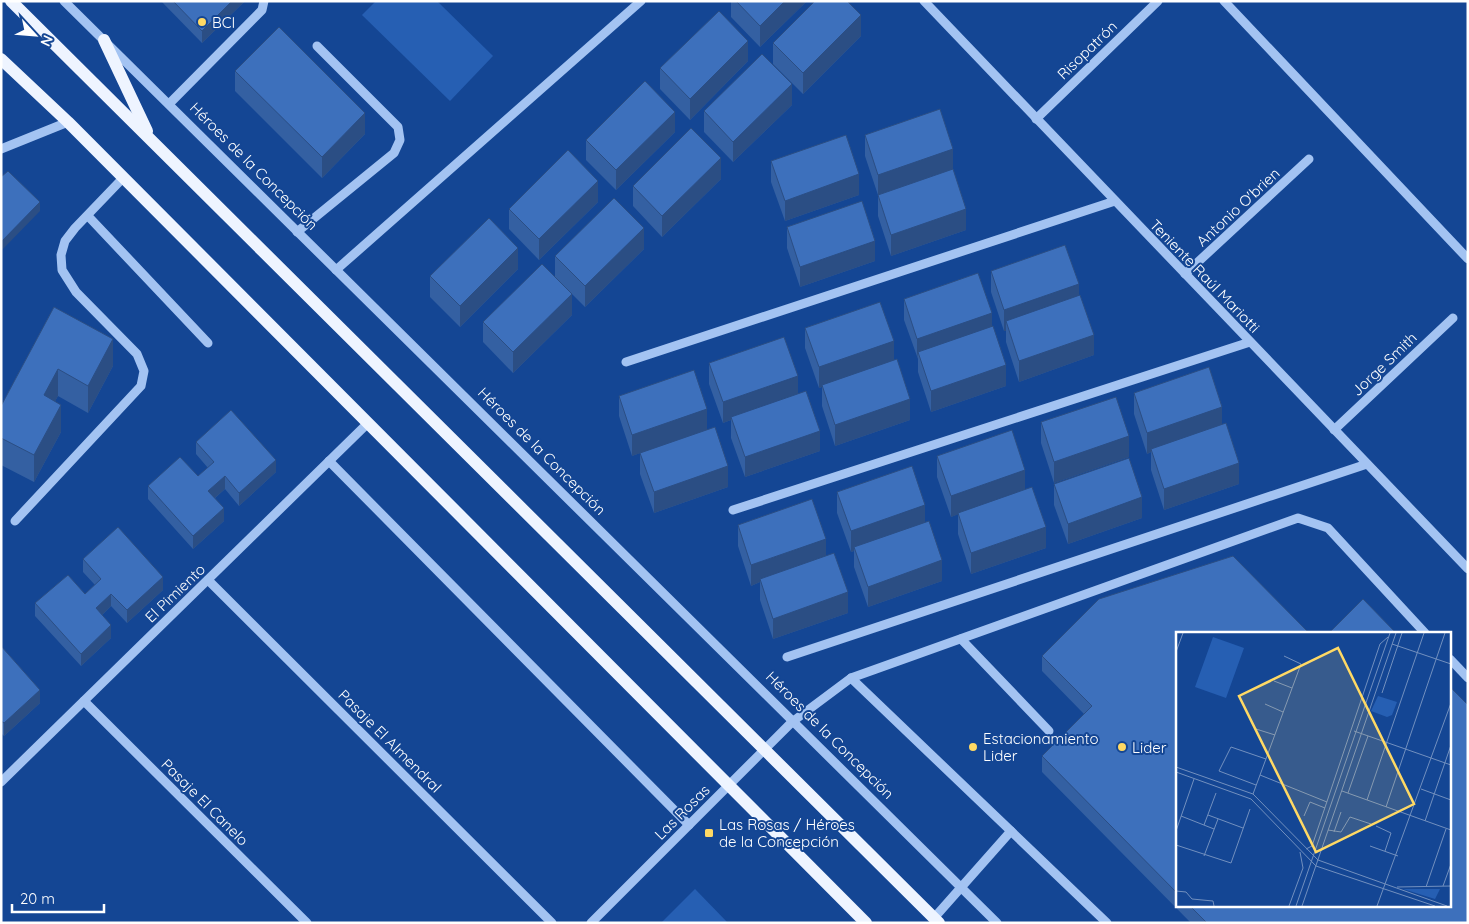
<svg xmlns="http://www.w3.org/2000/svg" width="1469" height="924" font-family="Quicksand,sans-serif">
<style>
.green{fill:#265fb3}
.lines{fill:none;stroke-linecap:round;stroke-linejoin:round}
.minor{stroke:#a3c3f2;stroke-width:9}
.major{stroke:#eef4ff;stroke-width:12}
.wall{fill:#3460a2}
.shaded-wall{fill:#2b4e84}
.building{fill:#3d70bc;stroke:#2b4e84}
.poi-dot{fill:#ffd964;stroke:#144694;stroke-width:2}
.labels{text-anchor:middle;dominant-baseline:central;stroke-width:4;stroke-linejoin:round;paint-order:stroke}
.poi-label{font-size:15px;fill:#fff;stroke:#144694;text-anchor:start}
.street-label{font-size:15px;fill:#fff;stroke:#144694}
.inset-road{fill:none;stroke:#7290bf;stroke-width:1}
.view{fill:#ffd964;fill-opacity:0.15;stroke:#ffd964;stroke-width:2.5}
.inset-edge{fill:none;stroke:#fff;stroke-width:2.5}
</style>
<rect width="100%" height="100%" fill="#144694"/>
<g class="green">
<polygon points="376,1 437,1 493,56 450,101 362,15"/>
<polygon points="695,889 728,923 661,923"/>
</g>
<g class="lines">
<g class="minor">
<polyline points="64,1 997,923"/>
<polyline points="924,1 1468,569"/>
<polyline points="1224,1 1468,259"/>
<polyline points="169,104 262,10 264,1"/>
<polyline points="1036,119 1158,1"/>
<polyline points="1,149 68,122"/>
<polyline points="88,216 208,343"/>
<polyline points="297,232 394,153 400,140 398,127 317,46"/>
<polyline points="336,270 641,1"/>
<polyline points="1185,274 1309,159"/>
<polyline points="626,362 1115,201"/>
<polyline points="1334,430 1453,318"/>
<polyline points="329,461 689,825"/>
<polyline points="733,510 1250,342"/>
<polyline points="15,521 141,386 144,371 137,354 76,292 62,270 61,255 65,241 75,228 123,178"/>
<polyline points="208,580 552,923"/>
<polyline points="961,639 1049,731"/>
<polyline points="787,657 1367,464"/>
<polyline points="1450,659 1468,678"/>
<polyline points="851,678 1107,923"/>
<polyline points="84,701 307,923"/>
<polyline points="1,782 368,423"/>
<polyline points="934,918 1011,831"/>
<polyline points="591,923 792,722 851,678 1298,518 1328,528 1425,633"/>
</g>
<g class="major">
<polyline points="11,1 939,923"/>
<polyline points="104,40 147,131"/>
<polyline points="1,59 68,122 866,923"/>
</g>
</g>
<g class="wall">
<polygon points="161,1 245,1 202,43"/>
<polygon points="731,1 807,1 760,47 731,17"/>
<polygon points="861,36 803,94 773,64 773,43"/>
<polygon points="748,61 690,120 660,89 660,68"/>
<polygon points="235,71 365,134 322,178 235,91"/>
<polygon points="792,105 733,162 704,132 704,111"/>
<polygon points="675,132 616,190 586,160 586,140"/>
<polygon points="865,135 953,169 966,230 891,256 878,216 878,195 865,156"/>
<polygon points="771,161 859,195 785,221 771,182"/>
<polygon points="721,179 662,237 633,206 633,186"/>
<polygon points="598,202 539,260 509,229 509,209"/>
<polygon points="787,227 875,261 800,287 787,248"/>
<polygon points="644,249 585,307 555,277 555,256"/>
<polygon points="518,269 460,327 430,297 430,276"/>
<polygon points="991,271 1079,296 1094,355 1019,382 1006,342 1006,331 1004,331 991,292"/>
<polygon points="904,299 1006,386 931,412 918,372 918,359 904,320"/>
<polygon points="54,307 113,366 88,413 58,396 55,401 61,432 34,482 1,465 1,406"/>
<polygon points="572,315 513,373 483,342 483,322"/>
<polygon points="805,328 894,360 910,420 835,446 822,406 822,387 819,388 805,348"/>
<polygon points="709,363 798,394 820,451 745,477 731,438 731,420 723,423 709,384"/>
<polygon points="1134,393 1222,425 1239,484 1164,510 1151,470 1151,452 1147,454 1134,414"/>
<polygon points="619,396 707,430 728,487 654,513 640,474 640,453 632,456 619,416"/>
<polygon points="1041,422 1129,457 1054,483 1041,443"/>
<polygon points="196,442 276,472 239,506 225,489 215,498 224,521 193,549 148,499 148,486 198,476 208,468 196,454"/>
<polygon points="937,456 1025,490 1046,548 971,574 958,534 958,514 951,517 937,477"/>
<polygon points="1054,484 1142,518 1068,544 1054,505"/>
<polygon points="837,492 925,522 942,581 868,607 854,567 854,551 851,552 837,513"/>
<polygon points="738,525 826,556 848,613 773,639 760,600 760,582 751,586 738,546"/>
<polygon points="83,559 163,590 127,623 111,606 102,615 111,638 81,666 35,616 35,603 85,594 95,585 83,572"/>
<polygon points="1178,633 1178,905 1450,905 1468,923 1191,923 1042,772 1042,756 1084,714 1042,671 1042,656"/>
<polygon points="1,646 40,703 4,736 1,733"/>
</g>
<g class="shaded-wall">
<polygon points="232,1 245,1 202,43 202,31"/>
<polygon points="785,1 807,1 760,47 760,26"/>
<polygon points="861,15 861,36 803,94 803,73"/>
<polygon points="748,41 748,61 690,120 690,99"/>
<polygon points="792,84 792,105 733,162 733,142"/>
<polygon points="675,112 675,132 616,190 616,170"/>
<polygon points="365,113 365,134 322,178 322,157"/>
<polygon points="953,149 953,169 878,195 878,175"/>
<polygon points="721,158 721,179 662,237 662,216"/>
<polygon points="859,174 859,195 785,221 785,201"/>
<polygon points="598,181 598,202 539,260 539,239"/>
<polygon points="40,202 40,211 1,251 1,242"/>
<polygon points="966,209 966,230 891,256 891,235"/>
<polygon points="644,228 644,249 585,307 585,286"/>
<polygon points="875,241 875,261 800,287 800,267"/>
<polygon points="518,248 518,269 460,327 460,306"/>
<polygon points="1079,284 1079,305 1006,321 1006,331 1004,331 1004,310"/>
<polygon points="572,294 572,315 513,373 513,352"/>
<polygon points="992,313 992,333 918,352 917,359 917,339"/>
<polygon points="1094,335 1094,355 1019,382 1019,361"/>
<polygon points="113,339 113,366 88,413 88,386"/>
<polygon points="894,341 894,362 819,388 819,367"/>
<polygon points="1006,365 1006,386 931,412 931,391"/>
<polygon points="58,369 58,396 44,422 44,395"/>
<polygon points="798,376 798,397 731,417 731,420 723,423 723,402"/>
<polygon points="910,399 910,420 835,446 835,425"/>
<polygon points="61,405 61,432 34,482 34,455"/>
<polygon points="1222,407 1222,428 1151,449 1151,452 1147,454 1147,433"/>
<polygon points="707,409 707,430 632,456 632,435"/>
<polygon points="820,431 820,451 745,477 745,457"/>
<polygon points="1129,436 1129,457 1054,483 1054,462"/>
<polygon points="276,460 276,472 239,506 239,493"/>
<polygon points="1239,463 1239,484 1164,510 1164,489"/>
<polygon points="728,466 728,487 654,513 654,492"/>
<polygon points="1025,470 1025,491 951,517 951,496"/>
<polygon points="225,476 225,489 208,504 208,491"/>
<polygon points="1142,497 1142,518 1068,544 1068,524"/>
<polygon points="925,505 925,526 854,547 854,551 851,552 851,531"/>
<polygon points="224,508 224,521 193,549 193,536"/>
<polygon points="1046,527 1046,548 971,574 971,553"/>
<polygon points="826,539 826,560 760,579 760,582 751,586 751,565"/>
<polygon points="942,560 942,581 868,607 868,587"/>
<polygon points="163,577 163,590 127,623 127,610"/>
<polygon points="848,592 848,613 773,639 773,619"/>
<polygon points="111,594 111,606 96,621 96,608"/>
<polygon points="111,625 111,638 81,666 81,654"/>
<polygon points="40,690 40,703 4,736 4,723"/>
</g>
<g class="building">
<polygon points="173,1 232,1 202,31"/>
<polygon points="736,1 785,1 760,26"/>
<polygon points="815,1 847,1 861,15 803,73 773,43"/>
<polygon points="719,11 748,41 690,99 660,68"/>
<polygon points="279,27 365,113 322,157 235,71"/>
<polygon points="762,54 792,84 733,142 704,111"/>
<polygon points="645,81 675,112 616,170 586,140"/>
<polygon points="940,109 953,149 878,175 865,135"/>
<polygon points="691,128 721,158 662,216 633,186"/>
<polygon points="846,135 859,174 785,201 771,161"/>
<polygon points="568,150 598,181 539,239 509,209"/>
<polygon points="953,169 966,209 891,235 878,195"/>
<polygon points="8,171 40,202 1,242 1,177"/>
<polygon points="614,198 644,228 585,286 555,256"/>
<polygon points="862,201 875,241 800,267 787,227"/>
<polygon points="489,218 518,248 460,306 430,276"/>
<polygon points="1065,245 1079,284 1004,310 991,271"/>
<polygon points="542,264 572,294 513,352 483,322"/>
<polygon points="978,273 992,313 917,339 904,299"/>
<polygon points="1080,295 1094,335 1019,361 1006,321"/>
<polygon points="880,302 894,341 819,367 805,328"/>
<polygon points="54,307 113,339 88,386 58,369 44,395 61,405 34,455 1,438 1,406"/>
<polygon points="993,326 1006,365 931,391 918,352"/>
<polygon points="784,337 798,376 723,402 709,363"/>
<polygon points="897,359 910,399 835,425 822,385"/>
<polygon points="1209,367 1222,407 1147,433 1134,393"/>
<polygon points="694,370 707,409 632,435 619,396"/>
<polygon points="806,391 820,431 745,457 731,417"/>
<polygon points="1116,397 1129,436 1054,462 1041,422"/>
<polygon points="231,410 276,460 239,493 225,476 208,491 224,508 193,536 148,486 180,457 198,476 214,462 196,442"/>
<polygon points="1226,423 1239,463 1164,489 1151,449"/>
<polygon points="715,427 728,466 654,492 640,453"/>
<polygon points="1012,430 1025,470 951,496 937,456"/>
<polygon points="1129,458 1142,497 1068,524 1054,484"/>
<polygon points="912,466 925,505 851,531 837,492"/>
<polygon points="1032,487 1046,527 971,553 958,513"/>
<polygon points="812,499 826,539 751,565 738,525"/>
<polygon points="929,521 942,560 868,587 854,547"/>
<polygon points="118,527 163,577 127,610 111,594 96,608 111,625 81,654 35,603 68,575 85,594 101,579 83,559"/>
<polygon points="834,553 848,592 773,619 760,579"/>
<polygon points="1233,556 1309,633 1178,633 1178,894 1042,756 1092,706 1042,656 1099,599"/>
<polygon points="1363,599 1396,633 1329,633"/>
<polygon points="1,646 40,690 4,723 1,721"/>
<polygon points="1450,687 1468,705 1468,923 1207,923 1189,905 1450,905"/>
</g>
<g class="poi-dot">
<circle cx="202" cy="22" r="5"/>
<circle cx="973" cy="747" r="5"/>
<circle cx="1122" cy="747" r="5"/>
<rect x="704" y="828" width="10" height="10" rx="2.5"/>
</g>
<g class="labels">
<g class="poi-label">
<text x="212" y="22">BCI</text>
<text x="983" y="738">Estacionamiento<tspan x="983" dy="17">Lider</tspan></text>
<text x="1132" y="747">Lider</text>
<text x="719" y="824">Las Rosas / Héroes<tspan x="719" dy="17">de la Concepción</tspan></text>
</g>
<g class="street-label">
<text transform="translate(1087 50) rotate(-44)">Risopatrón</text>
<text transform="translate(254 166) rotate(45)">Héroes de la Concepción</text>
<text transform="translate(1238 207) rotate(-43)">Antonio O'brien</text>
<text transform="translate(1205 276) rotate(46)">Teniente Raúl Mariotti</text>
<text transform="translate(1384 364) rotate(-44)">Jorge Smith</text>
<text transform="translate(542 451) rotate(45)">Héroes de la Concepción</text>
<text transform="translate(175 593) rotate(-44)">El Pimiento</text>
<text transform="translate(830 735) rotate(45)">Héroes de la Concepción</text>
<text transform="translate(390 741) rotate(45)">Pasaje El Almendral</text>
<text transform="translate(205 802) rotate(45)">Pasaje El Canelo</text>
<text transform="translate(682 812) rotate(-45)">Las Rosas</text>
</g>
</g>
<g transform="translate(1176 632)">
<rect width="275" height="275" fill="#144694"/>
<path d="M37 5 68 16 50 66 19 55ZM202 64 221 70 216 83 211 85 195 79ZM227 257H264L259 267Z" fill="#265fb3"/>
<path class="inset-road" d="M216 12 275 32M0 20 7 1M98 49 116 56M206 61 226 1M89 72 107 80M80 97 99 103M178 99 275 133M0 135 77 162 142 228 271 274M0 140 75 167 140 234 259 274M84 143 151 170M80 153 43 139 55 115 90 127M245 157 275 168M166 159 275 198M172 161 192 104M77 162 125 32 108 24M191 168 248 1M210 175 269 1M32 183 67 196M5 184 38 197M128 184 134 170 149 176M249 189 275 113M28 193 40 161M200 194 215 201 209 219M152 198 165 200 174 185 195 192M0 199 18 147M158 200 165 180M0 213 55 231 74 177M194 214 222 224M130 217 136 214 204 12 212 5M28 224 42 187M267 254 275 232M221 255 275 254M250 255 270 197M0 259 10 260 16 267 37 269 38 274M113 274 127 236 124 220M120 274 214 1M126 274 220 1M201 274 275 71"/>
<path class="view" d="M162 16 238 172 140 220 63 64Z"/>
<rect width="275" height="275" class="inset-edge"/>
</g>
<rect width="1469" height="924" fill="none" stroke="#ffffff" stroke-width="5"/>
<g transform="translate(35 35) rotate(116)" stroke="#144694" stroke-width="4" paint-order="stroke">
<path d="M0-4L9 19L0 12L-9 19Z" fill="#ffffff"/>
<text y="-8" font-size="14" font-weight="bold" text-anchor="middle" fill="#ffffff">N</text>
</g>
<path d="M12 904v8h92v-8" fill="none" stroke="#ffffff" stroke-width="2.5"/>
<text x="20" y="904" font-size="15" fill="#ffffff" stroke="#144694" stroke-width="4" paint-order="stroke">20 m</text>
</svg>
